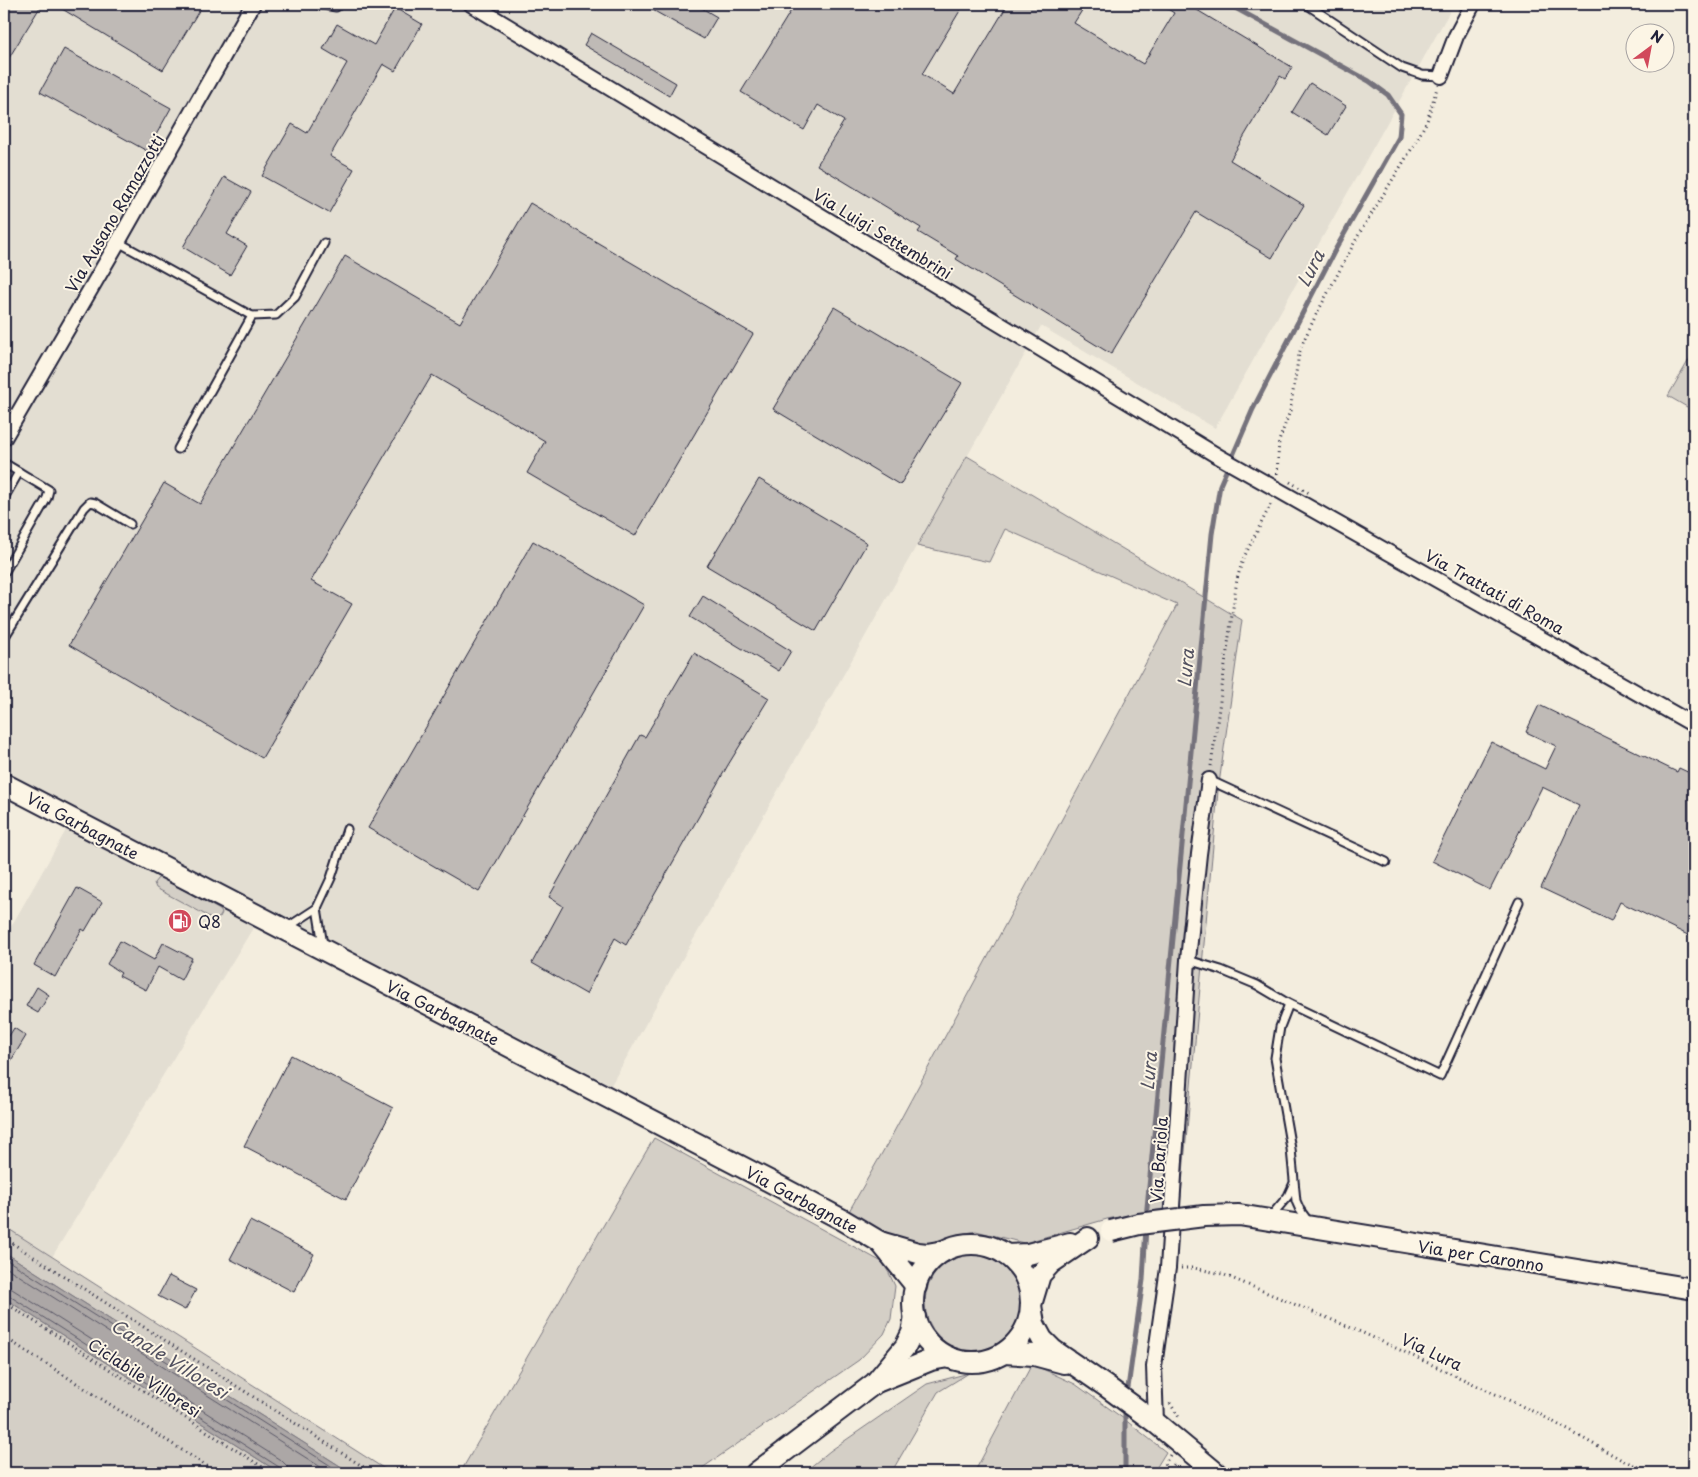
<svg xmlns="http://www.w3.org/2000/svg" width="1698" height="1477" font-family="'Playpen Sans',sans-serif">
<style>
.built{fill:#e3ded2}
.green{fill:#d4cfc6;stroke:#7b7880}
.water{fill:#aca7a6;stroke:#75727b}
.lines{fill:none;stroke-linecap:round;stroke-linejoin:round}
.shore{stroke:#595766;stroke-width:1}
.stream{stroke:#75727b;stroke-width:5}
.building{fill:#bfbab6;stroke:#22223b}
.lane-casing{stroke:#22223b;stroke-width:11}
.street-casing{stroke:#22223b;stroke-width:18}
.secondary-casing{stroke:#22223b;stroke-width:24}
.path{stroke:#22223b;stroke-width:3;stroke-dasharray:1 4;stroke-linecap:butt}
.lane{stroke:#fcf5e5;stroke-width:7}
.street{stroke:#fcf5e5;stroke-width:14}
.secondary{stroke:#fcf5e5;stroke-width:20}
.street-bridge-casing{stroke:#22223b;stroke-width:18;stroke-linecap:butt}
.secondary-bridge-casing{stroke:#22223b;stroke-width:24;stroke-linecap:butt}
.path-bridge{stroke:#22223b;stroke-width:3;stroke-dasharray:1 4;stroke-linecap:butt}
.street-bridge{stroke:#fcf5e5;stroke-width:14}
.secondary-bridge{stroke:#fcf5e5;stroke-width:20}
.labels{text-anchor:middle;dominant-baseline:central;stroke-width:4;stroke-linejoin:round;paint-order:stroke}
.street-label{font-size:16px;fill:#22223b;stroke:#fcf5e5}
.poi-label{font-size:16px;fill:#22223b;stroke:#fcf5e5;text-anchor:start}
.water-label{font-size:18px;font-style:italic;fill:#525160;stroke:#fcf5e5}
</style>
<rect width="100%" height="100%" fill="#f3edde"/>
<filter id="ink" filterUnits="userSpaceOnUse"><feTurbulence type="fractalNoise" baseFrequency=".02" numOctaves="2"/><feDisplacementMap in="SourceGraphic" scale="10" xChannelSelector="R" yChannelSelector="G"/><feConvolveMatrix kernelMatrix="1 2 1 2 8 2 1 2 1" color-interpolation-filters="sRGB"/></filter>
<g filter="url(#ink)">
<g class="built">
<polygon points="4,4 1454,4 1215,428 1041,326 611,1085 4,771"/>
<polygon points="69,825 256,923 52,1257 4,1226 4,939"/>
</g>
<g class="green">
<polygon points="1694,351 1694,411 1668,396"/>
<polygon points="967,456 1242,620 1218,791 1180,1206 1107,1219 1024,1243 976,1231 957,1235 940,1242 916,1243 884,1233 848,1213 890,1139 1177,605 1005,529 989,562 917,546"/>
<polygon points="158,878 162,878 220,910 222,913 220,917 215,920 156,888 154,883"/>
<polygon points="654,1138 882,1262 889,1273 895,1286 891,1319 884,1334 859,1360 695,1473 460,1473"/>
<polygon points="4,1226 391,1473 351,1473 4,1252"/>
<circle cx="973" cy="1303" r="48"/>
<polygon points="4,1298 280,1473 4,1473"/>
<polygon points="1032,1364 1075,1384 1124,1419 1166,1452 1153,1473 974,1473"/>
<polygon points="969,1373 938,1392 891,1473 803,1473 830,1451 927,1384"/>
</g>
<polygon class="water" points="4,1252 351,1473 280,1473 4,1298"/>
<g class="lines">
<g class="shore">
<polyline points="4,1258 342,1473"/>
<polyline points="4,1266 330,1473"/>
<polyline points="4,1287 12,1289 282,1461 287,1466 288,1473"/>
<polyline points="4,1294 8,1295 279,1467 282,1473"/>
</g>
<g class="stream">
<polyline points="1146,1218 1212,534 1220,485 1253,409 1334,252 1399,137 1401,114 1388,95 1369,81 1228,4"/>
<polyline points="1127,1395 1143,1280 1146,1227"/>
<polyline points="1125,1473 1125,1406"/>
</g>
</g>
<g class="building">
<polygon points="4,4 42,4 4,66"/>
<polygon points="54,4 203,4 163,70"/>
<polygon points="642,4 695,4 717,17 704,39"/>
<polygon points="795,4 964,4 922,74 954,94 1008,4 1086,4 1074,23 1143,64 1174,13 1160,4 1187,4 1292,67 1285,79 1280,76 1230,160 1304,205 1272,258 1196,212 1111,354 956,259 958,256 918,232 921,228 817,165 844,121 818,105 804,130 741,92"/>
<polygon points="395,8 422,24 395,71 383,64 330,156 354,169 329,213 262,176 292,124 307,133 347,63 323,49 337,24 374,45"/>
<polygon points="591,33 676,83 669,96 584,45"/>
<polygon points="64,49 171,108 147,151 40,92"/>
<polygon points="1310,83 1346,106 1328,135 1292,112"/>
<polygon points="224,177 251,192 227,234 247,246 230,275 183,247"/>
<polygon points="530,203 753,334 635,536 527,473 545,441 432,375 311,581 352,604 262,758 69,645 164,483 200,504 345,256 460,323"/>
<polygon points="834,307 962,383 900,485 773,409"/>
<polygon points="759,479 867,543 816,631 707,566"/>
<polygon points="533,541 644,605 479,892 368,828"/>
<polygon points="703,596 791,651 779,671 690,617"/>
<polygon points="694,653 769,698 728,765 626,945 615,938 586,994 532,963 563,906 549,897 640,735 645,737"/>
<polygon points="1539,705 1677,772 1679,768 1694,775 1694,938 1620,902 1611,921 1541,888 1579,805 1542,787 1490,890 1432,861 1491,742 1545,769 1556,746 1526,732"/>
<polygon points="77,888 102,902 85,931 82,929 55,977 34,965"/>
<polygon points="120,941 154,960 163,943 192,958 181,980 158,967 146,990 119,976 121,973 107,964"/>
<polygon points="37,987 49,995 38,1013 26,1006"/>
<polygon points="14,1028 26,1036 4,1072 4,1044"/>
<polygon points="291,1055 393,1108 346,1199 244,1146"/>
<polygon points="250,1221 314,1254 294,1292 230,1259"/>
<polygon points="169,1276 196,1290 185,1310 158,1296"/>
</g>
<g class="lines">
<g class="lane-casing">
<g id="lane">
<polyline points="316,4 336,7 340,4"/>
<polyline points="1306,4 1402,68 1422,75 1441,76"/>
<polyline points="118,242 252,316 276,315 295,297 324,243"/>
<polyline points="178,449 252,316"/>
<polyline points="4,463 49,490 47,498 4,573"/>
<polyline points="4,498 19,472"/>
<polyline points="4,638 84,508 90,502 95,503 130,524"/>
<polyline points="1209,780 1386,862"/>
<polyline points="317,908 323,945"/>
<polyline points="288,927 317,908 331,878 347,829"/>
<polyline points="1188,960 1221,970 1257,985 1289,1004 1440,1076 1519,902"/>
<polyline points="1289,1004 1280,1027 1275,1058 1291,1149 1296,1201 1300,1210 1308,1221"/>
<polyline points="1271,1216 1288,1196 1293,1185"/>
</g>
</g>
<g class="street-casing">
<g id="street">
<polyline points="471,4 1216,455"/>
<polyline points="1441,76 1456,36 1473,4"/>
<polyline points="4,438 118,242 253,4"/>
<polyline points="1278,490 1694,725"/>
<polyline points="1156,1423 1154,1366 1168,1268 1188,960 1199,854 1209,780"/>
</g>
</g>
<g class="secondary-casing">
<g id="secondary">
<polyline points="4,784 771,1182 843,1220 880,1242 918,1253 927,1254 944,1251"/>
<polyline points="1180,1219 1204,1216 1239,1215 1694,1289"/>
<polyline points="1088,1238 1051,1263 1040,1275 1031,1305 1034,1324 1042,1339 1053,1350 1107,1387 1156,1423 1216,1473"/>
<polyline points="880,1242 916,1286"/>
<circle cx="972" cy="1303" r="59"/>
<polyline points="1006,1255 1028,1254 1070,1243"/>
<polyline points="1004,1353 1034,1355 1064,1363"/>
<polyline points="879,1381 931,1360 948,1357"/>
<polyline points="756,1473 875,1383 905,1347 912,1333 915,1317"/>
</g>
</g>
<g class="path">
<polyline points="1277,474 1279,441 1290,411 1299,354 1303,342 1316,315 1359,234 1414,145 1427,121 1437,88"/>
<polyline points="1211,766 1237,579 1243,559 1272,502"/>
<polyline points="4,1238 373,1473"/>
<polyline points="1181,1268 1194,1268 1222,1274 1361,1332 1541,1415 1622,1460 1653,1473"/>
<polyline points="4,1302 272,1473"/>
<polyline points="4,1337 218,1473"/>
<polyline points="1170,1403 1180,1419"/>
<polyline points="1159,1473 1170,1455"/>
<polyline points="1167,1473 1176,1462"/>
</g>
<use href="#lane" class="lane"/>
<use href="#street" class="street"/>
<use href="#secondary" class="secondary"/>
<g class="street-bridge-casing">
<polyline id="street-bridge" points="1216,455 1278,490"/>
</g>
<g class="secondary-bridge-casing">
<polyline id="secondary-bridge" points="1111,1231 1139,1224 1180,1219"/>
</g>
<polyline class="path-bridge" points="1290,482 1309,493"/>
<use href="#street-bridge" class="street-bridge"/>
<use href="#secondary-bridge" class="secondary-bridge"/>
</g>
</g>
<defs>
<g id="fuel-disc" transform="scale(1.25)"><circle r="9.5" fill="#d1495b" stroke="#fcf5e5"/><path d="M-5.5-6h7V0h2V4h1.3V-2.5L3-4.5l.8-.8L6-3V5H2.5V1h-1V6h-7ZM-4.2-4.7v3.2H.2V-4.7Z" fill="#fff"/></g>
</defs>
<g fill-rule="evenodd">
<use href="#fuel-disc" x="180" y="921"/>
</g>
<g class="labels">
<g class="street-label">
<text transform="translate(114 213) rotate(-60)">Via Ausano Ramazzotti</text>
<text transform="translate(883 233) rotate(31)">Via Luigi Settembrini</text>
<text transform="translate(1495 591) rotate(29)">Via Trattati di Roma</text>
<text transform="translate(83 825) rotate(28)">Via Garbagnate</text>
<text transform="translate(443 1012) rotate(27)">Via Garbagnate</text>
<text transform="translate(1158 1160) rotate(-86)">Via Bariola</text>
<text transform="translate(802 1199) rotate(28)">Via Garbagnate</text>
<text transform="translate(1481 1255) rotate(9)">Via per Caronno</text>
<text transform="translate(1432 1351) rotate(25)">Via Lura</text>
<text transform="translate(145 1377) rotate(33)">Ciclabile Villoresi</text>
</g>
<g class="poi-label">
<text x="198" y="921">Q8</text>
</g>
<g class="water-label">
<text transform="translate(1310 268) rotate(-63)">Lura</text>
<text transform="translate(1185 668) rotate(-85)">Lura</text>
<text transform="translate(1148 1071) rotate(-85)">Lura</text>
<text transform="translate(170 1358) rotate(32)">Canale Villoresi</text>
</g>
</g>
<rect width="1698" height="1477" fill="none" stroke="#fcf5e5" stroke-width="20"/>
<rect x="10" y="10" width="1678" height="1457" fill="none" stroke="#22223b" stroke-width="2" filter="url(#ink)"/>
<g transform="translate(1650 48) rotate(32)"><circle r="24" fill="#fcf5e5" stroke="#a5a1a1"/>
<path d="M0-4L9 19L0 12L-9 19Z" fill="#d1495b"/>
<text y="-8" font-size="14" font-weight="bold" text-anchor="middle" fill="#22223b">N</text>
</g>
</svg>
